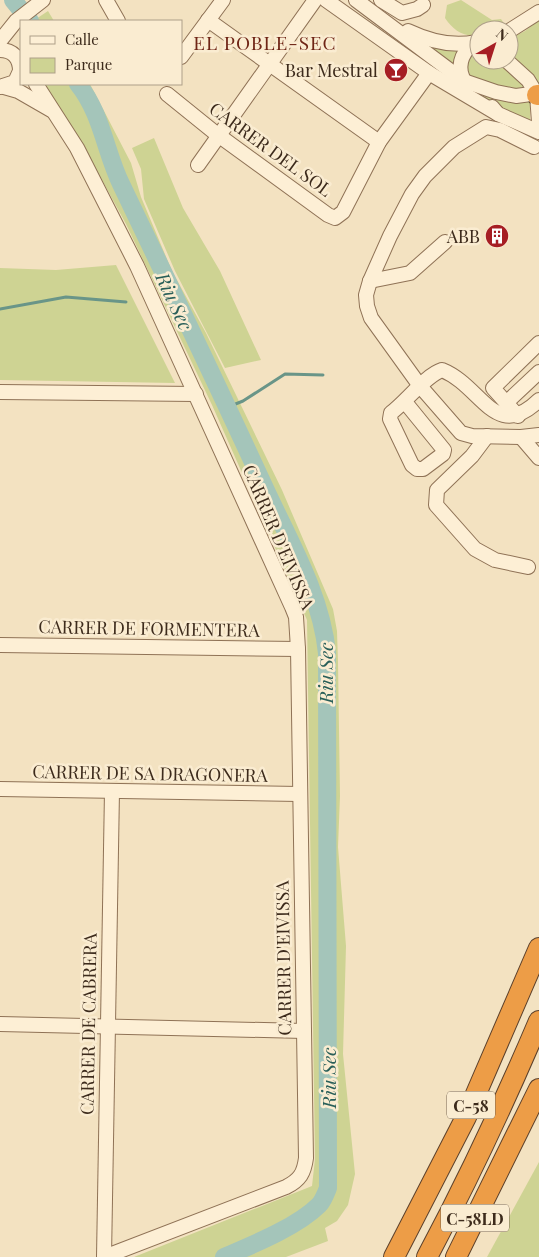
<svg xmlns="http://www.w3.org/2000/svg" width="539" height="1257" font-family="'Playfair Display',serif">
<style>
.green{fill:#ced393}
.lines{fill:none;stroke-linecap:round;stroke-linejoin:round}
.stream{stroke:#699588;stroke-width:3}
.river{stroke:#a4c5ba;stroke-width:18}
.minor-casing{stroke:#8f7256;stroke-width:16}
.highway-casing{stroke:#5c402b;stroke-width:22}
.minor{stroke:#fdefd5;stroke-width:14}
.highway{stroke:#ed9d47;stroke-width:20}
.labels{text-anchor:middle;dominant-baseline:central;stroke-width:5;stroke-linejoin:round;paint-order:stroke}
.shield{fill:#faecd1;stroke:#766552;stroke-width:1}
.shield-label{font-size:16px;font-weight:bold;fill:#3d2b1c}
.poi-label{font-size:18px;fill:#3d2b1c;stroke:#faecd1;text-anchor:end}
.street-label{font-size:18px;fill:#3d2b1c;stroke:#faecd1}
.neighbourhood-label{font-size:19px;letter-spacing:1px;fill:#6f2516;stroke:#faecd1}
.water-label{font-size:19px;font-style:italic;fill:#295f59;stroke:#faecd1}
</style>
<rect width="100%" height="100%" fill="#f3e2c1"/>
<g class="green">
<path d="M461 0 492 20 501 19 505 25 494 30H479V35C464 38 453 30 445 18L447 5Z"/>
<polygon points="48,11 54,21 33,21"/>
<polygon points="539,20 539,88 525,68 509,56 509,39 525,31"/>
<polygon points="418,40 460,48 454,67"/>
<path d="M474 51H479V60H500L525 86C517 92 482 84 473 78 470 76 467 72 465 68L467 56Z"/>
<polygon points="44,84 90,84 131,163 141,197 172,271 206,333 282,490 333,609 337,631 338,662 340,796 338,847 346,946 343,1054 355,1174 348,1205 337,1221 325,1228 328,1241 286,1257 134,1257 312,1186 315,1159 307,620 212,405 126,224 79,138"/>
<polygon points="481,94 530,101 530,124 493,104"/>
<polygon points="154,138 183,208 220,271 261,360 225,368 175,271 144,199 141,169 132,148"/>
<polygon points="116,265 175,383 0,380 0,268 56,270"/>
<polygon points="539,1162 539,1257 487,1257"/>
</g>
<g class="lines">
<g class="stream">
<polyline points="167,301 178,303"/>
<polyline points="0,309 66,297 126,302"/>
<polyline points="228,407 243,401 285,374 323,375"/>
</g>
<g class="river">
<polyline points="13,0 30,21"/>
<path d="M78 84C102 114 105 151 121 184 169 284 217 384 263 484 288 539 321 593 327 653L328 1188C326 1193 323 1201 319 1205 297 1227 252 1245 224 1257"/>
</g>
<g class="minor-casing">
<g id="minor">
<polyline points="106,0 118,21"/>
<polyline points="326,0 429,73 498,114"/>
<polyline points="356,0 464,81 496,92 516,96 539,93"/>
<polyline points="381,0 402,13 417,9 423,5"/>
<polyline points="208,20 379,142"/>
<path d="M408 31C429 41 453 47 476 42"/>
<polyline points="509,31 539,12"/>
<polyline points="0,41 16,21 43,0"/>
<path d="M0 50C13 50 20 58 20 71L15 82 0 87"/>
<polyline points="181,57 223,0"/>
<polyline points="506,60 528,80 537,95 539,122"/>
<path d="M465 82C456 68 461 54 473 43L479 45"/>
<path d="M36 84 77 148 137 266 292 607 296 617 298 649 306 1158C304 1173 300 1180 286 1187L104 1257"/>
<polyline points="4,87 18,91 51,110"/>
<polyline points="167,94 214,132 328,215 335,218 343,212 379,142 429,73"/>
<polyline points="492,107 498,114 539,132"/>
<polyline points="534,147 500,130 486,127 454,147 425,176 412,194 390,236 370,281 366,295 367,306 371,318 420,386 461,433 472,436 521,437 539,435"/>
<polyline points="198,165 315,0"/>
<polyline points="370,281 410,273 445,242"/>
<polyline points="0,392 196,394"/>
<path d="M405 402 444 450 443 454 423 469H417L412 465 390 419 391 413C406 402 426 375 442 370 482 386 495 443 539 400"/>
<polyline points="506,403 539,372"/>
<polyline points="518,416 493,388 539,343"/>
<polyline points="487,436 472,456 437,490 436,505 475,549 495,560 528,567"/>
<polyline points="521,437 539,458"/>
<polyline points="0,645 298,649"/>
<polyline points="0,789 299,794"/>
<polyline points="0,1024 304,1031"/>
<polyline points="104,1257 112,791"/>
</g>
</g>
<g class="highway-casing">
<g id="highway">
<polyline points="537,95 539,95"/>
<polyline points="394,1257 466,1117 539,948"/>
<path d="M427 1257C468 1180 505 1101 539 1021"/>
<polyline points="456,1257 539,1089"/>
</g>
</g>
<use href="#minor" class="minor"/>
<use href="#highway" class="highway"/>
</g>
<defs>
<g id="bar-disc" transform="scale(1.25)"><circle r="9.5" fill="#a61e24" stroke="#faecd1"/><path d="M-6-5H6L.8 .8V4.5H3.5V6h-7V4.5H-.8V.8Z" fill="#fff"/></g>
<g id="building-disc" transform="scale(1.25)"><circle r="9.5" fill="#a61e24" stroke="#faecd1"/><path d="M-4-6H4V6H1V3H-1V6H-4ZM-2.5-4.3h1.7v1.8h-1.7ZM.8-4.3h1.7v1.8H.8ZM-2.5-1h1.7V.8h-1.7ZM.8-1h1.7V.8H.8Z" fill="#fff"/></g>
</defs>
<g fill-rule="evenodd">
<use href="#bar-disc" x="396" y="70"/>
<use href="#building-disc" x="497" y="236"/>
</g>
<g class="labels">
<g class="shield">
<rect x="447" y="1091.5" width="48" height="27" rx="4"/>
<rect x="441" y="1204.5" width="68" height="27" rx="4"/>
</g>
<g class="shield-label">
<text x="471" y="1105">C-58</text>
<text x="475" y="1218">C-58LD</text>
</g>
<g class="poi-label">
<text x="378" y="70">Bar Mestral</text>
<text x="480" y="236">ABB</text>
</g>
<g class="street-label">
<text transform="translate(271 149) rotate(36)">CARRER DEL SOL</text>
<text transform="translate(279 537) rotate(67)">CARRER D'EIVISSA</text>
<text transform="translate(149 628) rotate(1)">CARRER DE FORMENTERA</text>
<text transform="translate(150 773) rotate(1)">CARRER DE SA DRAGONERA</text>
<text transform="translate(283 958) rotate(-91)">CARRER D'EIVISSA</text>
<text transform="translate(88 1024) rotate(-89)">CARRER DE CABRERA</text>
</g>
<g class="neighbourhood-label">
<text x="265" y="42">EL POBLE-SEC</text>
</g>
<g class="water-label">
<text transform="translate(175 301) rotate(65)">Riu Sec</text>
<text transform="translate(325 673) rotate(-90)">Riu Sec</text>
<text transform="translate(328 1078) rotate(-90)">Riu Sec</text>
</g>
</g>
<rect x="20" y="20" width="162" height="65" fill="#faecd1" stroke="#ae9f89"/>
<rect x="30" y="36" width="25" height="8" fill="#fdefd5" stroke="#ae9f89"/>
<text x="65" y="45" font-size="15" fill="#3d2b1c">Calle</text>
<rect x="30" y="58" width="25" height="15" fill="#ced393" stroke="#ae9f89"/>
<text x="65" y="70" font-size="15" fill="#3d2b1c">Parque</text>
<g transform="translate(494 45) rotate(39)"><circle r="24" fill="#faecd1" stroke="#ae9f89"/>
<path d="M0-4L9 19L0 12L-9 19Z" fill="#a61e24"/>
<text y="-8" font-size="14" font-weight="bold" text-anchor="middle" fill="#3d2b1c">N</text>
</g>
</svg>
